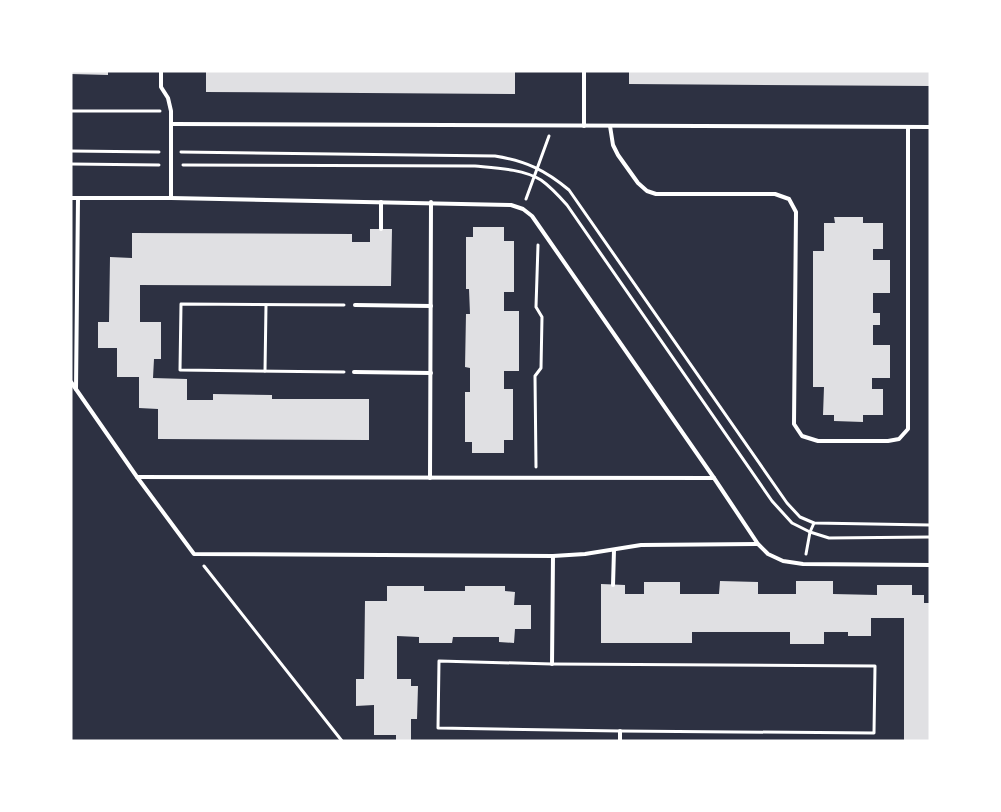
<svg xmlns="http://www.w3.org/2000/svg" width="1001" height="812" font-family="Overpass,sans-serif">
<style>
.building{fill:#e0e0e3}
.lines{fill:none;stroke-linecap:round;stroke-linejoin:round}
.path{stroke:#fff;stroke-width:3}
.service{stroke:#fff;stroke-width:4}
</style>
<rect width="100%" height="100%" fill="#2d3142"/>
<g class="building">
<polygon points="71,71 108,71 108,75 71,74"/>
<polygon points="206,71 515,71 515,94 206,92"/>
<polygon points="629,71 930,71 930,86 629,84"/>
<polygon points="834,217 863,217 863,223 883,223 883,249 873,249 873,260 890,260 890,293 873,293 873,313 880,313 880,325 873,325 873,345 890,345 890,378 872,378 872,389 883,389 883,415 863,415 863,422 834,421 834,415 823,415 824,387 813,387 813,251 824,251 824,223 835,223"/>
<polygon points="473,227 504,227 504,241 514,241 514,292 504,292 504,311 519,311 519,371 504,371 504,389 513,389 513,440 504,440 504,453 472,453 472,442 465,442 465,392 470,392 470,368 465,367 466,314 470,314 469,289 466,289 466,237 473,237"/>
<polygon points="370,229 392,229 391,286 140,285 140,322 161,322 161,359 154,359 153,378 187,379 187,400 213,400 213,394 272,395 272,399 369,399 369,440 158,439 158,409 139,408 139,377 117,377 117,348 98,348 98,322 109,322 110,257 132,258 132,233 352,234 352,242 370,242"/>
<polygon points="720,581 758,582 758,594 796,594 796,581 833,581 833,594 877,595 877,585 912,585 912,595 924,595 924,603 930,603 930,741 904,741 904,618 871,618 871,636 848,636 848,632 824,632 824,644 790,644 790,632 692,632 692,643 601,643 601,584 625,585 625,594 644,594 644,582 680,582 680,594 719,594"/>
<polygon points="387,586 424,586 424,591 465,591 465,586 505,586 505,591 515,592 514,605 531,605 531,629 515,629 514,643 499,642 499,637 453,637 452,643 419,643 419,637 397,636 397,679 411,679 411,686 418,686 417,719 411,719 411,741 396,741 396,735 374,735 374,705 356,706 356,679 364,679 365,601 387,601"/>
</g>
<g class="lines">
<g class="path">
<polyline points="71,111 160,111"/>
<polyline points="71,151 159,152"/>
<path d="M181 152 495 156C526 161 545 170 569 190L787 503 800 517 814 523 930 525"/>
<polyline points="71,164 159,165"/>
<path d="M183 165 475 166C496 168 523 169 541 180 551 187 559 196 567 205L772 501 792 523 810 532 829 538 930 537"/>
<polyline points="526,199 549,136"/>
<polyline points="265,371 266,305"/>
<polyline points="344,372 180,370 181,304 344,305"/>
<polyline points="536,467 535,376 541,368 542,317 536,307 538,245"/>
<polyline points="806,554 810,532 814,523"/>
<polyline points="204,566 342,741"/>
<polygon points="439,661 552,664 875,666 874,733 620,731 438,728"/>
</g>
<g class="service">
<polyline points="161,71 161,87 168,98 171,111 171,198"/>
<polyline points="171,124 930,127"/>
<polyline points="584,126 584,71"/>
<polyline points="610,126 613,145 618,155 638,183 647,191 656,194 775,194 789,199 796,212 794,424 802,436 818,441 888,441 899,439 908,429 908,127"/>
<polyline points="71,198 171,198 511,205 523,209 532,216 714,478 758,544 768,554 783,561 803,564 930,565"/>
<polyline points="381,229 381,202"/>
<polyline points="355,305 431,306"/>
<polyline points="354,372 431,373"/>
<polyline points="71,382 137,477 194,554 553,556 585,554 641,545 757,544"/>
<polyline points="76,389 78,198"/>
<polyline points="137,477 714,478"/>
<polyline points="430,478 431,202"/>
<polyline points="613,585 614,550"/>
<polyline points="552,664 553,556"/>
<polyline points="620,741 620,731"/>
</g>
</g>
<rect width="1001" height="812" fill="none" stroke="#ffffff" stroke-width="145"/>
</svg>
